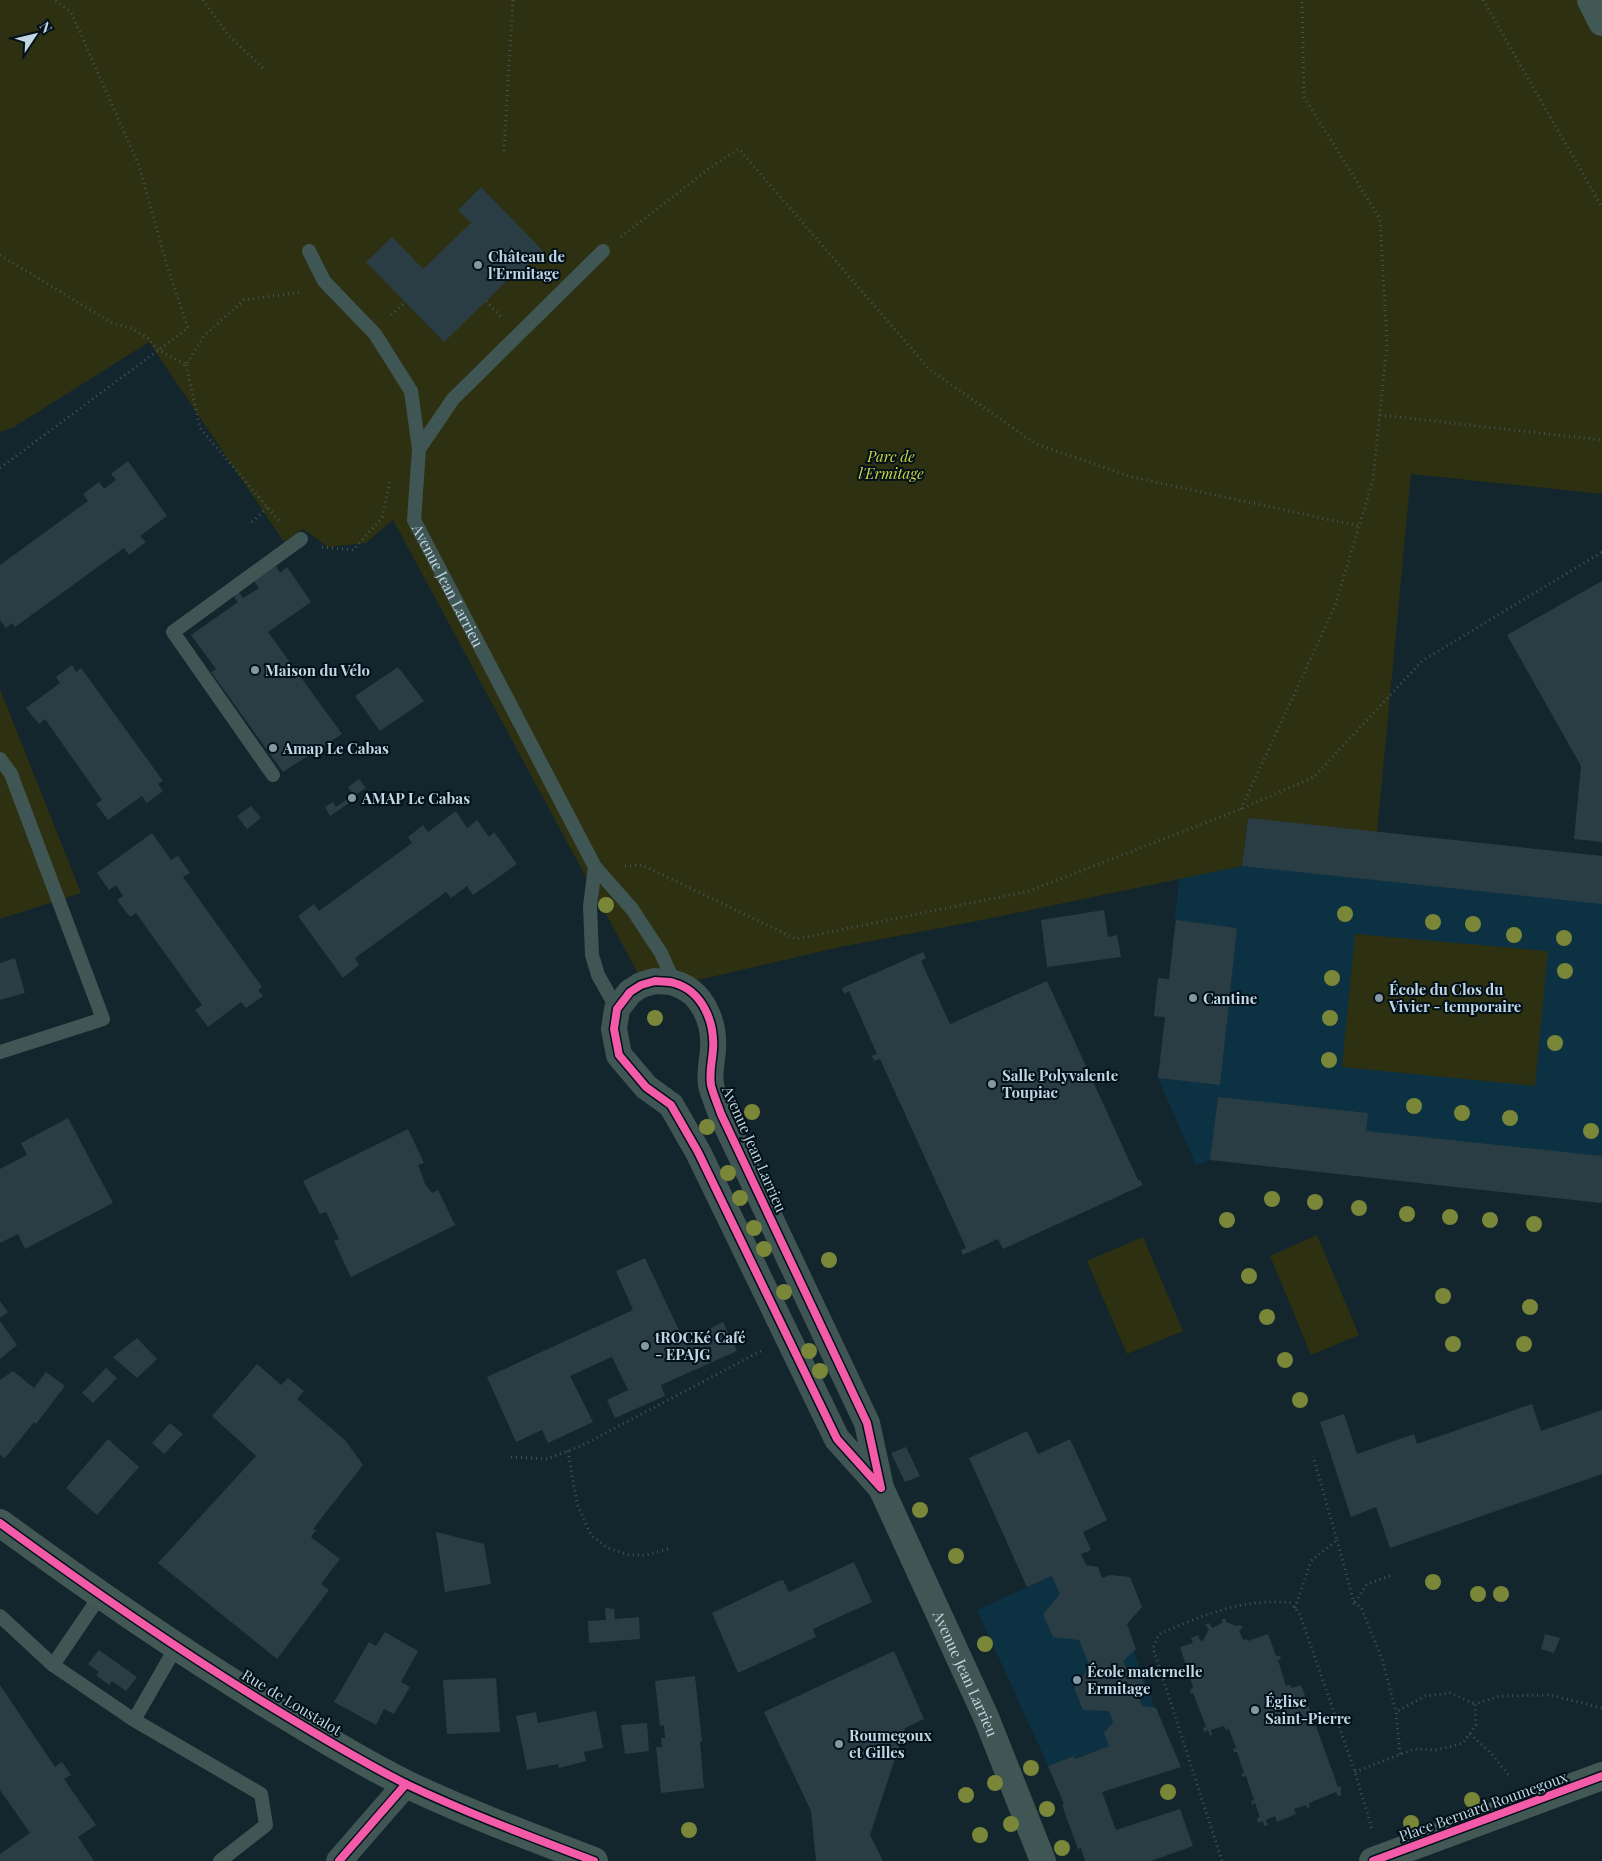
<svg xmlns="http://www.w3.org/2000/svg" width="1602" height="1861" font-family="'Playfair Display',serif">
<style>
.built{fill:#0b3142}
.green{fill:#2d3111}
.building{fill:#2b3d44}
.lines{fill:none;stroke-linecap:round;stroke-linejoin:round}
.path{stroke:#435554;stroke-width:3;stroke-dasharray:1 4;stroke-linecap:butt}
.lane{stroke:#405654;stroke-width:14}
.street{stroke:#405654;stroke-width:26}
.secondary{stroke:#415854;stroke-width:28}
.cycleway-casing{stroke:#021019;stroke-width:11}
.cycleway{stroke:#f35aa7;stroke-width:8}
.tree{fill:#7a8739}
.poi-dot{fill:#8398a3;stroke:#021019;stroke-width:2}
.labels{text-anchor:middle;dominant-baseline:central;stroke-width:4;stroke-linejoin:round;paint-order:stroke}
.poi-label{font-size:15px;font-weight:bold;fill:#c0d6e2;stroke:#021019;text-anchor:start}
.park-label{font-size:15px;font-style:italic;fill:#cfd843;stroke:#021019}
.street-label{font-size:15px;fill:#c0d6e2;stroke:#021019}
</style>
<rect width="100%" height="100%" fill="#13252d"/>
<g class="built">
<polygon points="1248,818 1602,856 1602,1203 1210,1160 1196,1165 1158,1078 1165,1018 1154,1016 1158,978 1169,979 1179,878 1242,866"/>
<polygon points="1085,1561 1086,1565 1098,1567 1102,1578 1110,1575 1130,1577 1142,1607 1127,1624 1136,1649 1134,1652 1162,1726 1075,1759 1074,1756 1048,1766 977,1610"/>
</g>
<g class="green">
<polygon points="0,0 1591,0 1602,22 1602,494 1411,474 1377,833 1248,819 1242,866 982,920 840,947 711,977 647,990 393,520 366,543 328,547 303,529 284,542 149,342 14,427 0,432"/>
<polygon points="0,689 81,893 0,919"/>
<polygon points="1355,934 1548,951 1535,1086 1342,1067"/>
<polygon points="1317,1235 1359,1335 1311,1355 1270,1256"/>
<polygon points="1143,1237 1183,1331 1127,1354 1087,1261"/>
</g>
<g class="building">
<polygon points="481,187 543,251 520,273 517,271 444,342 366,262 392,237 423,269 471,223 458,210"/>
<polygon points="128,461 167,516 140,536 146,542 129,555 124,548 15,627 12,623 6,628 0,620 0,565 88,501 83,494 99,482 104,489 116,480 111,474"/>
<polygon points="276,566 280,573 287,567 311,602 268,632 342,734 283,772 211,672 216,669 191,635 238,602 234,597 239,592 243,598 259,588 254,581"/>
<polygon points="1602,581 1602,842 1574,839 1581,766 1507,635"/>
<polygon points="72,665 76,672 81,668 163,781 158,784 163,791 147,803 142,796 108,820 96,804 102,800 45,719 39,724 26,708 60,683 56,677"/>
<polygon points="398,667 424,701 380,731 355,696"/>
<polygon points="359,779 366,788 354,796 348,787"/>
<polygon points="353,795 355,799 330,816 325,807 333,802 336,807"/>
<polygon points="251,806 261,818 247,829 237,816"/>
<polygon points="456,811 467,828 477,820 489,837 494,832 517,864 473,895 467,886 451,898 446,892 355,958 359,965 343,978 298,916 314,904 319,911 412,843 408,837 423,825 428,832"/>
<polygon points="1248,818 1602,856 1602,904 1242,866"/>
<polygon points="152,833 171,860 178,856 190,873 183,877 262,987 258,990 263,996 246,1008 241,1002 208,1027 195,1010 202,1005 136,913 130,917 117,900 123,896 116,885 109,890 97,873"/>
<polygon points="1104,910 1108,937 1117,935 1121,957 1047,967 1041,920"/>
<polygon points="1176,920 1237,928 1220,1085 1158,1078 1165,1017 1154,1016 1158,978 1169,979"/>
<polygon points="923,952 926,958 921,961 950,1024 1047,981 1138,1180 1140,1180 1143,1185 1003,1249 998,1239 963,1255 961,1250 966,1248 880,1059 874,1061 872,1056 877,1054 849,991 844,994 842,988"/>
<polygon points="15,958 25,993 0,1000 0,963"/>
<polygon points="1218,1097 1368,1113 1366,1131 1602,1156 1602,1203 1210,1160"/>
<polygon points="68,1118 113,1203 25,1249 18,1234 0,1243 0,1169 27,1155 21,1143"/>
<polygon points="408,1129 424,1163 418,1165 425,1184 432,1193 438,1190 455,1225 351,1277 334,1241 339,1239 326,1212 320,1214 303,1181"/>
<polygon points="645,1258 684,1341 723,1322 737,1351 661,1385 665,1396 615,1418 607,1400 628,1390 612,1357 570,1376 593,1422 548,1443 542,1430 516,1442 487,1377 633,1310 616,1271"/>
<polygon points="0,1301 8,1312 0,1318"/>
<polygon points="0,1321 17,1345 0,1359"/>
<polygon points="137,1338 157,1359 137,1378 113,1357"/>
<polygon points="257,1364 281,1385 288,1378 304,1391 297,1399 345,1440 363,1465 313,1529 316,1530 311,1537 340,1559 321,1584 329,1590 277,1659 158,1563 256,1456 212,1416"/>
<polygon points="106,1368 117,1378 93,1403 82,1393"/>
<polygon points="13,1371 34,1388 46,1372 65,1386 36,1424 34,1422 5,1458 0,1455 0,1380"/>
<polygon points="1532,1404 1541,1431 1602,1410 1602,1474 1390,1548 1376,1507 1351,1517 1320,1422 1344,1414 1357,1454 1414,1434 1417,1444"/>
<polygon points="170,1423 183,1434 164,1454 152,1443"/>
<polygon points="1027,1431 1038,1454 1070,1439 1107,1520 1083,1532 1091,1550 1081,1554 1086,1565 1098,1567 1102,1578 1110,1575 1130,1577 1142,1607 1127,1624 1136,1649 1123,1661 1129,1674 1141,1675 1145,1688 1138,1695 1142,1706 1156,1708 1181,1767 1102,1792 1116,1830 1180,1809 1193,1846 1151,1861 1085,1861 1081,1848 1078,1849 1062,1805 1064,1804 1048,1766 1074,1756 1075,1759 1109,1746 1104,1733 1113,1722 1109,1711 1083,1710 1074,1688 1090,1667 1079,1640 1053,1637 1043,1614 1060,1594 1052,1576 1027,1587 969,1458"/>
<polygon points="108,1439 139,1467 97,1515 66,1488"/>
<polygon points="906,1447 920,1476 905,1482 891,1453"/>
<polygon points="436,1532 484,1544 491,1584 445,1592"/>
<polygon points="854,1562 872,1602 813,1629 816,1637 738,1673 712,1613 779,1581 783,1580 789,1592"/>
<polygon points="605,1608 614,1609 615,1619 639,1617 640,1639 589,1643 588,1621 606,1620"/>
<polygon points="1222,1619 1226,1619 1226,1622 1236,1626 1240,1625 1243,1628 1239,1630 1243,1640 1247,1639 1248,1641 1268,1634 1276,1656 1280,1656 1281,1659 1278,1660 1286,1686 1291,1685 1291,1688 1301,1685 1338,1787 1341,1786 1341,1795 1338,1796 1336,1792 1309,1803 1310,1807 1307,1808 1306,1805 1294,1809 1296,1814 1277,1822 1275,1816 1266,1820 1268,1825 1264,1826 1263,1821 1258,1823 1257,1818 1260,1817 1255,1803 1252,1805 1251,1801 1254,1800 1246,1776 1243,1777 1241,1774 1244,1773 1237,1752 1234,1752 1233,1749 1236,1748 1229,1729 1226,1730 1224,1726 1211,1730 1212,1735 1210,1736 1208,1730 1204,1732 1203,1728 1206,1727 1193,1693 1191,1694 1190,1691 1193,1687 1180,1647 1193,1643 1191,1638 1198,1635 1200,1640 1203,1641 1209,1629 1205,1625 1209,1623 1212,1628 1222,1623"/>
<polygon points="385,1632 418,1651 401,1682 410,1687 394,1714 384,1709 376,1725 334,1702 369,1642 376,1646"/>
<polygon points="1545,1634 1560,1638 1554,1653 1541,1649"/>
<polygon points="99,1650 137,1677 126,1691 112,1681 109,1685 96,1675 99,1672 88,1664"/>
<polygon points="894,1651 924,1719 905,1728 870,1835 883,1861 816,1861 811,1811 764,1712"/>
<polygon points="695,1676 702,1741 700,1742 704,1788 661,1793 656,1747 662,1747 661,1738 665,1738 664,1725 660,1726 655,1681"/>
<polygon points="496,1678 500,1732 447,1734 443,1680"/>
<polygon points="0,1685 55,1767 62,1762 71,1775 64,1779 96,1825 78,1837 94,1861 0,1861 0,1854 30,1833 0,1790"/>
<polygon points="596,1711 603,1748 584,1752 586,1761 559,1768 558,1764 527,1770 516,1716 536,1712 538,1723"/>
<polygon points="647,1723 649,1751 625,1754 621,1725"/>
</g>
<g class="lines">
<g class="path">
<polyline points="203,0 228,35 263,68"/>
<polyline points="1483,0 1602,207"/>
<polyline points="504,151 513,0"/>
<polyline points="621,237 711,167 739,149 929,369 1036,444 1132,477 1359,526"/>
<polyline points="0,255 112,323 133,329 148,338 157,349 186,365 204,336 244,300 302,292"/>
<polyline points="486,301 502,318"/>
<polyline points="391,315 405,302"/>
<polyline points="186,365 200,428 281,523"/>
<polyline points="1380,415 1602,440"/>
<polyline points="0,468 188,328 168,269 139,166 71,12 54,0"/>
<polyline points="252,522 268,507"/>
<polyline points="322,547 353,550 382,518 390,480"/>
<polyline points="1241,809 1335,606 1373,480 1387,344 1380,219 1304,97 1302,0"/>
<polyline points="625,866 642,865 796,939 1029,891 1241,809 1314,777 1422,661 1602,552"/>
<polyline points="568,1451 577,1504 591,1535 608,1548 629,1555 646,1555 668,1549"/>
<polyline points="511,1457 547,1459 581,1446 761,1351"/>
<polyline points="1337,1540 1354,1603 1361,1607 1382,1659 1396,1712"/>
<polyline points="1355,1602 1367,1584 1393,1575"/>
<polyline points="1295,1608 1311,1561 1337,1540 1313,1456"/>
<polyline points="1470,1734 1492,1754 1510,1777"/>
<polyline points="1400,1754 1396,1712 1425,1696 1450,1693 1475,1704"/>
<polyline points="1355,1772 1414,1749 1437,1750 1463,1743 1476,1725 1475,1704 1500,1696 1550,1695 1602,1708"/>
<path d="M1222 1861 1153 1648 1159 1634C1201 1616 1245 1597 1291 1603L1300 1615 1355 1772 1372 1829"/>
</g>
<g class="lane">
<path id="s1" d="M309 251 324 281 375 334 411 391 419 449 414 520 595 867 632 909 661 953 674 982"/>
<polyline points="419,449 453,399 603,251"/>
<polyline points="0,759 11,774 103,1019 0,1052"/>
<polyline points="273,775 173,632 301,539"/>
<polyline points="595,867 590,906 592,955 598,975 617,1009"/>
<polyline points="0,1616 53,1665 134,1720 261,1794 266,1825 220,1861"/>
<polyline points="53,1665 100,1596"/>
<polyline points="134,1720 176,1647"/>
</g>
<g class="street">
<path d="M655 981C661 982 669 981 674 983 703 991 715 1023 713 1050 712 1062 709 1073 711 1085 713 1094 718 1105 721 1114L867 1423 881 1488 837 1439 698 1152 671 1105 646 1087 619 1055 614 1029 617 1009 630 992 641 985Z"/>
<path id="s2" d="M881 1488 986 1717 1043 1861"/>
<polyline points="339,1861 406,1784"/>
</g>
<g class="secondary">
<polyline points="1591,0 1602,22"/>
<path d="M0 1523C86 1586 174 1647 265 1703 311 1731 358 1760 406 1784 467 1813 531 1837 594 1861"/>
<polyline points="1373,1861 1602,1776"/>
</g>
<g class="cycleway-casing">
<g id="cycleway">
<path d="M655 981C661 982 669 981 674 983 703 991 715 1023 713 1050 712 1062 709 1073 711 1085 713 1094 718 1105 721 1114L867 1423 881 1488 837 1439 698 1152 671 1105 646 1087 619 1055 614 1029 617 1009 630 992 641 985Z"/>
<path d="M0 1523C86 1586 174 1647 265 1703 311 1731 358 1760 406 1784 467 1813 531 1837 594 1861"/>
<polyline points="339,1861 406,1784"/>
<polyline points="1373,1861 1602,1776"/>
</g>
</g>
<use href="#cycleway" class="cycleway"/>
</g>
<g class="tree">
<circle cx="606" cy="905" r="8"/>
<circle cx="1345" cy="914" r="8"/>
<circle cx="1433" cy="922" r="8"/>
<circle cx="1473" cy="924" r="8"/>
<circle cx="1514" cy="935" r="8"/>
<circle cx="1564" cy="938" r="8"/>
<circle cx="1565" cy="971" r="8"/>
<circle cx="1332" cy="978" r="8"/>
<circle cx="655" cy="1018" r="8"/>
<circle cx="1330" cy="1018" r="8"/>
<circle cx="1555" cy="1043" r="8"/>
<circle cx="1329" cy="1060" r="8"/>
<circle cx="1414" cy="1106" r="8"/>
<circle cx="752" cy="1112" r="8"/>
<circle cx="1462" cy="1113" r="8"/>
<circle cx="1510" cy="1118" r="8"/>
<circle cx="707" cy="1127" r="8"/>
<circle cx="1591" cy="1131" r="8"/>
<circle cx="728" cy="1173" r="8"/>
<circle cx="740" cy="1198" r="8"/>
<circle cx="1272" cy="1199" r="8"/>
<circle cx="1315" cy="1202" r="8"/>
<circle cx="1359" cy="1208" r="8"/>
<circle cx="1407" cy="1214" r="8"/>
<circle cx="1450" cy="1217" r="8"/>
<circle cx="1227" cy="1220" r="8"/>
<circle cx="1490" cy="1220" r="8"/>
<circle cx="1534" cy="1224" r="8"/>
<circle cx="754" cy="1228" r="8"/>
<circle cx="764" cy="1249" r="8"/>
<circle cx="829" cy="1260" r="8"/>
<circle cx="1249" cy="1276" r="8"/>
<circle cx="784" cy="1292" r="8"/>
<circle cx="1443" cy="1296" r="8"/>
<circle cx="1530" cy="1307" r="8"/>
<circle cx="1267" cy="1317" r="8"/>
<circle cx="1453" cy="1344" r="8"/>
<circle cx="1524" cy="1344" r="8"/>
<circle cx="809" cy="1351" r="8"/>
<circle cx="1285" cy="1360" r="8"/>
<circle cx="820" cy="1371" r="8"/>
<circle cx="1300" cy="1400" r="8"/>
<circle cx="920" cy="1510" r="8"/>
<circle cx="956" cy="1556" r="8"/>
<circle cx="1433" cy="1582" r="8"/>
<circle cx="1478" cy="1594" r="8"/>
<circle cx="1501" cy="1594" r="8"/>
<circle cx="985" cy="1644" r="8"/>
<circle cx="1031" cy="1768" r="8"/>
<circle cx="995" cy="1783" r="8"/>
<circle cx="1168" cy="1792" r="8"/>
<circle cx="966" cy="1795" r="8"/>
<circle cx="1472" cy="1800" r="8"/>
<circle cx="1047" cy="1809" r="8"/>
<circle cx="1411" cy="1823" r="8"/>
<circle cx="1011" cy="1824" r="8"/>
<circle cx="689" cy="1830" r="8"/>
<circle cx="980" cy="1835" r="8"/>
<circle cx="1062" cy="1848" r="8"/>
</g>
<g class="poi-dot">
<circle cx="478" cy="265" r="5"/>
<circle cx="255" cy="670" r="5"/>
<circle cx="273" cy="748" r="5"/>
<circle cx="352" cy="798" r="5"/>
<circle cx="1193" cy="998" r="5"/>
<circle cx="1379" cy="998" r="5"/>
<circle cx="992" cy="1084" r="5"/>
<circle cx="645" cy="1346" r="5"/>
<circle cx="1077" cy="1680" r="5"/>
<circle cx="1255" cy="1710" r="5"/>
<circle cx="839" cy="1744" r="5"/>
</g>
<g class="labels">
<g class="poi-label">
<text x="488" y="256">Château de<tspan x="488" dy="17">l'Ermitage</tspan></text>
<text x="265" y="670">Maison du Vélo</text>
<text x="283" y="748">Amap Le Cabas</text>
<text x="362" y="798">AMAP Le Cabas</text>
<text x="1389" y="989">École du Clos du<tspan x="1389" dy="17">Vivier - temporaire</tspan></text>
<text x="1203" y="998">Cantine</text>
<text x="1002" y="1075">Salle Polyvalente<tspan x="1002" dy="17">Toupiac</tspan></text>
<text x="655" y="1337">tROCKé Café<tspan x="655" dy="17">- EPAJG</tspan></text>
<text x="1087" y="1671">École maternelle<tspan x="1087" dy="17">Ermitage</tspan></text>
<text x="1265" y="1701">Église<tspan x="1265" dy="17">Saint-Pierre</tspan></text>
<text x="849" y="1735">Roumegoux<tspan x="849" dy="17">et Gilles</tspan></text>
</g>
<g class="park-label">
<text x="891" y="456">Parc de<tspan x="891" dy="17">l'Ermitage</tspan></text>
</g>
<g class="street-label">
<text stroke="none"><textPath href="#s1" startOffset="378">Avenue Jean Larrieu</textPath></text>
<text transform="translate(755 1149) rotate(66)">Avenue Jean Larrieu</text>
<text stroke="none"><textPath href="#s2" startOffset="204">Avenue Jean Larrieu</textPath></text>
<text transform="translate(292 1702) rotate(31)">Rue de Loustalot</text>
<text transform="translate(1483 1806) rotate(-20)">Place Bernard Roumegoux</text>
</g>
</g>
<g transform="translate(35 35) rotate(55)" stroke="#021019" stroke-width="4" paint-order="stroke">
<path d="M0-4L9 19L0 12L-9 19Z" fill="#c0d6e2"/>
<text y="-8" font-size="14" font-weight="bold" text-anchor="middle" fill="#c0d6e2">N</text>
</g>
</svg>
